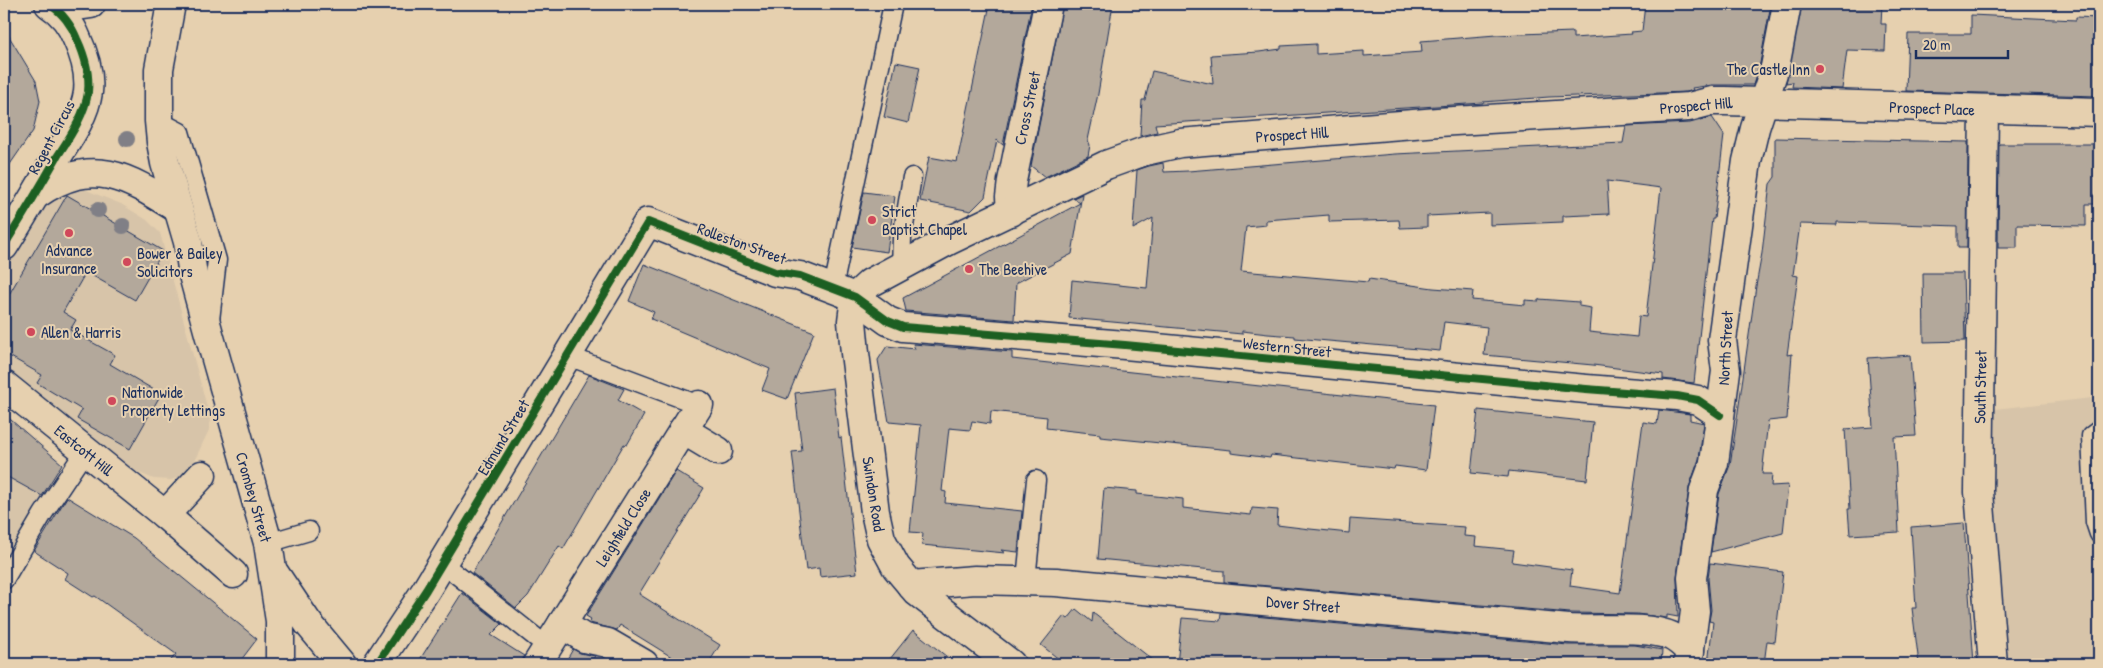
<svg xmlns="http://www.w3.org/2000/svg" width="2103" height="668" font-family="'Patrick Hand',sans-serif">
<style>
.built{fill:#d7c4a9}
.building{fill:#b3a89b;stroke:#1b2f5e;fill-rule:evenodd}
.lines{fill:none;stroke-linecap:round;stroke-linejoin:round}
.lane-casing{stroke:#1b2f5e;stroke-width:21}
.street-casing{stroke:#1b2f5e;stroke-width:31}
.secondary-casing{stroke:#1b2f5e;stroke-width:31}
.lane{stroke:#e6d0af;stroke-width:18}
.street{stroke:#e6d0af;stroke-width:28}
.secondary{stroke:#e6d0af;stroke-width:28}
.cycleway-casing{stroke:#e6d0af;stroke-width:11}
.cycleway{stroke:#1b5e20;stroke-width:8}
.tree{fill:#807f86}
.poi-dot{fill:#d1495b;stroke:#e6d0af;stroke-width:2}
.labels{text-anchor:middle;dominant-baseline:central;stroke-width:4;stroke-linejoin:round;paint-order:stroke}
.poi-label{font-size:16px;fill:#1b2f5e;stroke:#e6d0af;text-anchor:start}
.street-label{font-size:16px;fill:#1b2f5e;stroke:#e6d0af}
</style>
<rect width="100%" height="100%" fill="#e6d0af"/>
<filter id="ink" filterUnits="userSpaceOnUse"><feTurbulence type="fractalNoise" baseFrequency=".02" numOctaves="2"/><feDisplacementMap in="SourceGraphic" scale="10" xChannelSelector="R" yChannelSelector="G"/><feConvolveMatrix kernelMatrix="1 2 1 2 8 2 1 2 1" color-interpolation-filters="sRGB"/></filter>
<g filter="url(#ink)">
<g class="built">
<polygon points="71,184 121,204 147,220 160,233 210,418 209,430 188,474 171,480 154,479 132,470 4,380 4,274 55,187"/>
<polygon points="2095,332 2099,332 2099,664 2005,664 1986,410 2092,398"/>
<polygon points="4,474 45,498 4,566"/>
</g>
<g class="building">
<polygon points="990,4 1032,4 1003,145 997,140 985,197 971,211 920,201 929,157 957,162"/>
<polygon points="1063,4 1113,4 1098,94 1088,140 1090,145 1088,156 1045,177 1031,166"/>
<polygon points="1645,4 1771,4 1760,63 1753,85 1712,85 1692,88 1693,90 1687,92 1549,97 1483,102 1483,103 1155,124 1157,132 1140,136 1142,100 1145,100 1152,71 1213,84 1211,55 1259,52 1281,49 1281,46 1316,44 1316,54 1364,51 1364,56 1422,52 1421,41 1496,35 1573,32 1573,38 1632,34 1631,32 1642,31"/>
<polygon points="1802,4 1882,4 1881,24 1886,24 1885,51 1847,50 1842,89 1792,87 1793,82 1786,83"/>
<polygon points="1971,15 2076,20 2076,17 2099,18 2099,96 1906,91 1908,34 1971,34"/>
<polygon points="4,28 36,81 40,101 33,131 4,173"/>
<polygon points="896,62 920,67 908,123 884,117"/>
<path d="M1712 117 1724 135 1714 219H1712L1694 383 1663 379V374L1593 365 1484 355 1487 327 1444 322 1440 351 1295 338V336L1268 334 1242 331V334L1069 318 1072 280 1147 288 1153 218 1133 229 1137 170 1149 166 1163 163 1164 172 1188 171 1395 154 1623 143 1626 126 1690 123ZM1607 181 1661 188 1646 317 1639 316 1637 337 1589 332 1591 308 1579 306V302L1539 299V301L1525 300V305L1472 300 1473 291 1433 288 1369 279 1368 282 1241 271 1246 227 1266 225V220L1329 215V222L1399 220 1400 228 1427 227V216L1490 213V225L1563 222V216L1609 214Z"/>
<polygon points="1775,138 1968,142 1967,248 1958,248 1958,226 1837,222 1837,225 1800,224 1793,275 1798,276 1787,355 1792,354 1787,419 1768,421 1762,474 1772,474 1771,486 1788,485 1783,533 1711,552 1719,494 1730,465 1736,426 1756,286 1762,253 1770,184 1775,177"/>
<polygon points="1999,144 2099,144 2099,194 2095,194 2095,204 2086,204 2086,226 2017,225 2017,248 1998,248"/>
<polygon points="864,192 895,196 887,252 852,247"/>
<polygon points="1082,194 1072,254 1016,283 1014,320 906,311 903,298 1080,203 1073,198"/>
<polygon points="67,195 163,251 135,300 86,272 63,312 76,320 70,330 115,355 110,364 161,394 130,449 77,419 82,410 37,383 42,375 4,353 4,303"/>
<polygon points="644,264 814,332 787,399 762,390 770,369 651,319 654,312 629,301"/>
<polygon points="1923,273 1963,273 1965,341 1924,342"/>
<polygon points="913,344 1012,352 1012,359 1434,405 1426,470 1395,466 1394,469 1271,455 1270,458 1231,453 1231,450 1100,437 1100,434 1046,428 1047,417 991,411 990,424 972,421 970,430 949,428 942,491 946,492 945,503 1022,511 1018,552 1001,550 1005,553 922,545 923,533 910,532 921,425 889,422 878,360 887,346 915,349"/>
<polygon points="1910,355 1916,436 1894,437 1899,532 1850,535 1848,509 1850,509 1845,429 1873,427 1868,358"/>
<polygon points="589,375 624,389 618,400 644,415 627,445 624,444 563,549 559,546 528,596 516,608 472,573"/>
<polygon points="833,388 839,438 841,437 857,573 820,577 819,568 806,570 792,452 802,451 795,393"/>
<polygon points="1478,410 1593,422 1587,480 1509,471 1508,477 1471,473"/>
<polygon points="1659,410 1690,414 1690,420 1704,423 1699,459 1689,488 1677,576 1678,617 1667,615 1667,618 1637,614 1570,613 1224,582 1224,571 1098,559 1104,488 1137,491 1137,494 1183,499 1183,508 1251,515 1252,508 1278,510 1277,525 1310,529 1349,533 1350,519 1465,527 1464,536 1476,537 1475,546 1514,550 1512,562 1572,570 1570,586 1620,593 1643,422 1657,424"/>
<polygon points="4,414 62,464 42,496 4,475"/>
<polygon points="676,471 704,488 639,594 720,645 708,664 683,664 620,625 617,630 590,623 591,619 586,616"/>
<polygon points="67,497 134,538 257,639 238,664 168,664 176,654 95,596 93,597 65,579 68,573 34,551"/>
<polygon points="1964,523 1974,664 1919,664 1912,608 1916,608 1911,527"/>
<polygon points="1710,563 1783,572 1775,642 1767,641 1764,664 1708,664 1713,622 1709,621 1711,610 1708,578"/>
<polygon points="462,593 502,624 491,635 524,656 522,664 417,664"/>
<polygon points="1076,609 1092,622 1093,613 1158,664 1065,664 1041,645 1064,616 1068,619"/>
<polygon points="1221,613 1568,645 1635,645 1662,650 1661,664 1177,664 1182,618 1220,621"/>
<polygon points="913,630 956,664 886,664"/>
<polygon points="573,649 580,653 595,656 590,664 572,664 566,661"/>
</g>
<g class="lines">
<g class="lane-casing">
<g id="lane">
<polyline points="159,121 180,132 217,260 210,320"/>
<polyline points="901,267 902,238 912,177"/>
<polyline points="833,288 893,4"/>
<polyline points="568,356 699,405"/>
<polyline points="2099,430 2091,436 2095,522 2099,534"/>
<polyline points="268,543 309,531"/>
<polyline points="442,563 548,647"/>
<polyline points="4,580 43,514 85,451"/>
<polyline points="1026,580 1036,480"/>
</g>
</g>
<g class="street-casing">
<g id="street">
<polyline points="1984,110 1979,492 1993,664"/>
<polyline points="1011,212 1010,197 1012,181 1048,4"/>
<polyline points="855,297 870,283 948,241 1106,165 1145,151 1180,143 1438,122 1689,107 1712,101 1725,101 2099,112"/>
<polyline points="855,297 852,321 855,353 875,512 881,539 896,567 917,592 1011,664"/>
<polyline points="4,385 165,515 233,574"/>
<polyline points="683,430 718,451"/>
<polyline points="165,515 202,475"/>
<polyline points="273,571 308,623 342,664"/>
<path d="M911 585 975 580 1056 582 1569 629C1598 631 1646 625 1671 636 1679 640 1684 645 1690 651"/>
<polyline points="562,624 584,638 608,643 644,664"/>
<polyline points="1688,663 1695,611 1692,578 1704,490 1714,463 1726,371 1722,340 1747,161 1755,128 1775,67 1787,4"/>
<polyline points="377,664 426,590 648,222 775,272 800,276 855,297 888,321 903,327 1125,345 1586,389 1677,396 1698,400 1720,415"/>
<polyline points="537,664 699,405"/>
</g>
</g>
<g class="secondary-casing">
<g id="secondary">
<polyline points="171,4 159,69 159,121 161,142 165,163 188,242 193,275 209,334 268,543 280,621 280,664"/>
<polyline points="57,9 91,4"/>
<path d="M37 194C93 155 127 177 178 209"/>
<path d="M4 246C22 217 40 187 57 157 69 138 85 115 88 92 90 73 85 56 77 39 72 26 62 12 49 4"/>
</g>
</g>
<use href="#lane" class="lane"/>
<use href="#street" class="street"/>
<use href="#secondary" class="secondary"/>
<g class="cycleway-casing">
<g id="cycleway">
<path d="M4 246C22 217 40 187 57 157 69 138 85 115 88 92 90 73 85 56 77 39 72 26 62 12 49 4"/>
<polyline points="377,664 426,590 648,222 775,272 800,276 855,297 888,321 903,327 1125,345 1586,389 1677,396 1698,400 1720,415"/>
</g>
</g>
<use href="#cycleway" class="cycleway"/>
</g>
<g class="tree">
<circle cx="127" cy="139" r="8"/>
<circle cx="98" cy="210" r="8"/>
<circle cx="123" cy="226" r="8"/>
</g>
</g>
<g class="poi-dot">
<circle cx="1820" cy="69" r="5"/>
<circle cx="872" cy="220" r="5"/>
<circle cx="69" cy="233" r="5"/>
<circle cx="127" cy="262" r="5"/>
<circle cx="969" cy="269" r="5"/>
<circle cx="31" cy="332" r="5"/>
<circle cx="112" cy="401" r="5"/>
</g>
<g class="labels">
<g class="poi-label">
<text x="1810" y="69" text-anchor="end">The Castle Inn</text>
<text x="882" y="211">Strict<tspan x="882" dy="18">Baptist Chapel</tspan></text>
<text x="69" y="250" text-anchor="middle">Advance<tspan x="69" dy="18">Insurance</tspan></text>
<text x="137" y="253">Bower &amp; Bailey<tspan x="137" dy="18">Solicitors</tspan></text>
<text x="979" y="269">The Beehive</text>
<text x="41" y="332">Allen &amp; Harris</text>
<text x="122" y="392">Nationwide<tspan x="122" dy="18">Property Lettings</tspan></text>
</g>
<g class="street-label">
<text transform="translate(1696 105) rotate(-5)">Prospect Hill</text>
<text transform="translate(1027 108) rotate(-78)">Cross Street</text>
<text transform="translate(1932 108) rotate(2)">Prospect Place</text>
<text transform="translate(1292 134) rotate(-4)">Prospect Hill</text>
<text transform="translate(51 137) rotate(-62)">Regent Circus</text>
<text transform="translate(742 243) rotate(20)">Rolleston Street</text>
<text transform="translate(1287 347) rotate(6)">Western Street</text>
<text transform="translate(1725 348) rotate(-87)">North Street</text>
<text transform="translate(1980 387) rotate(-89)">South Street</text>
<text transform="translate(503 437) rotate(-59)">Edmund Street</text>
<text transform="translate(84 450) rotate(39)">Eastcott Hill</text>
<text transform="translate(874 494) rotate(81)">Swindon Road</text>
<text transform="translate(254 497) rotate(74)">Crombey Street</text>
<text transform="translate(623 527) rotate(-58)">Leighfield Close</text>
<text transform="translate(1303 604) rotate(5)">Dover Street</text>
</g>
</g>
<rect width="2103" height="668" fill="none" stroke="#e6d0af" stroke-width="20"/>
<rect x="10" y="10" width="2083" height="648" fill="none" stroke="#1b2f5e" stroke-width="2" filter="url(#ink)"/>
<path d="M1916 50v8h92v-8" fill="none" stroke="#1b2f5e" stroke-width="2.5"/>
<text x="1923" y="50" font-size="15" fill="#1b2f5e" stroke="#e6d0af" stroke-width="4" paint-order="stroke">20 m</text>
</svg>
